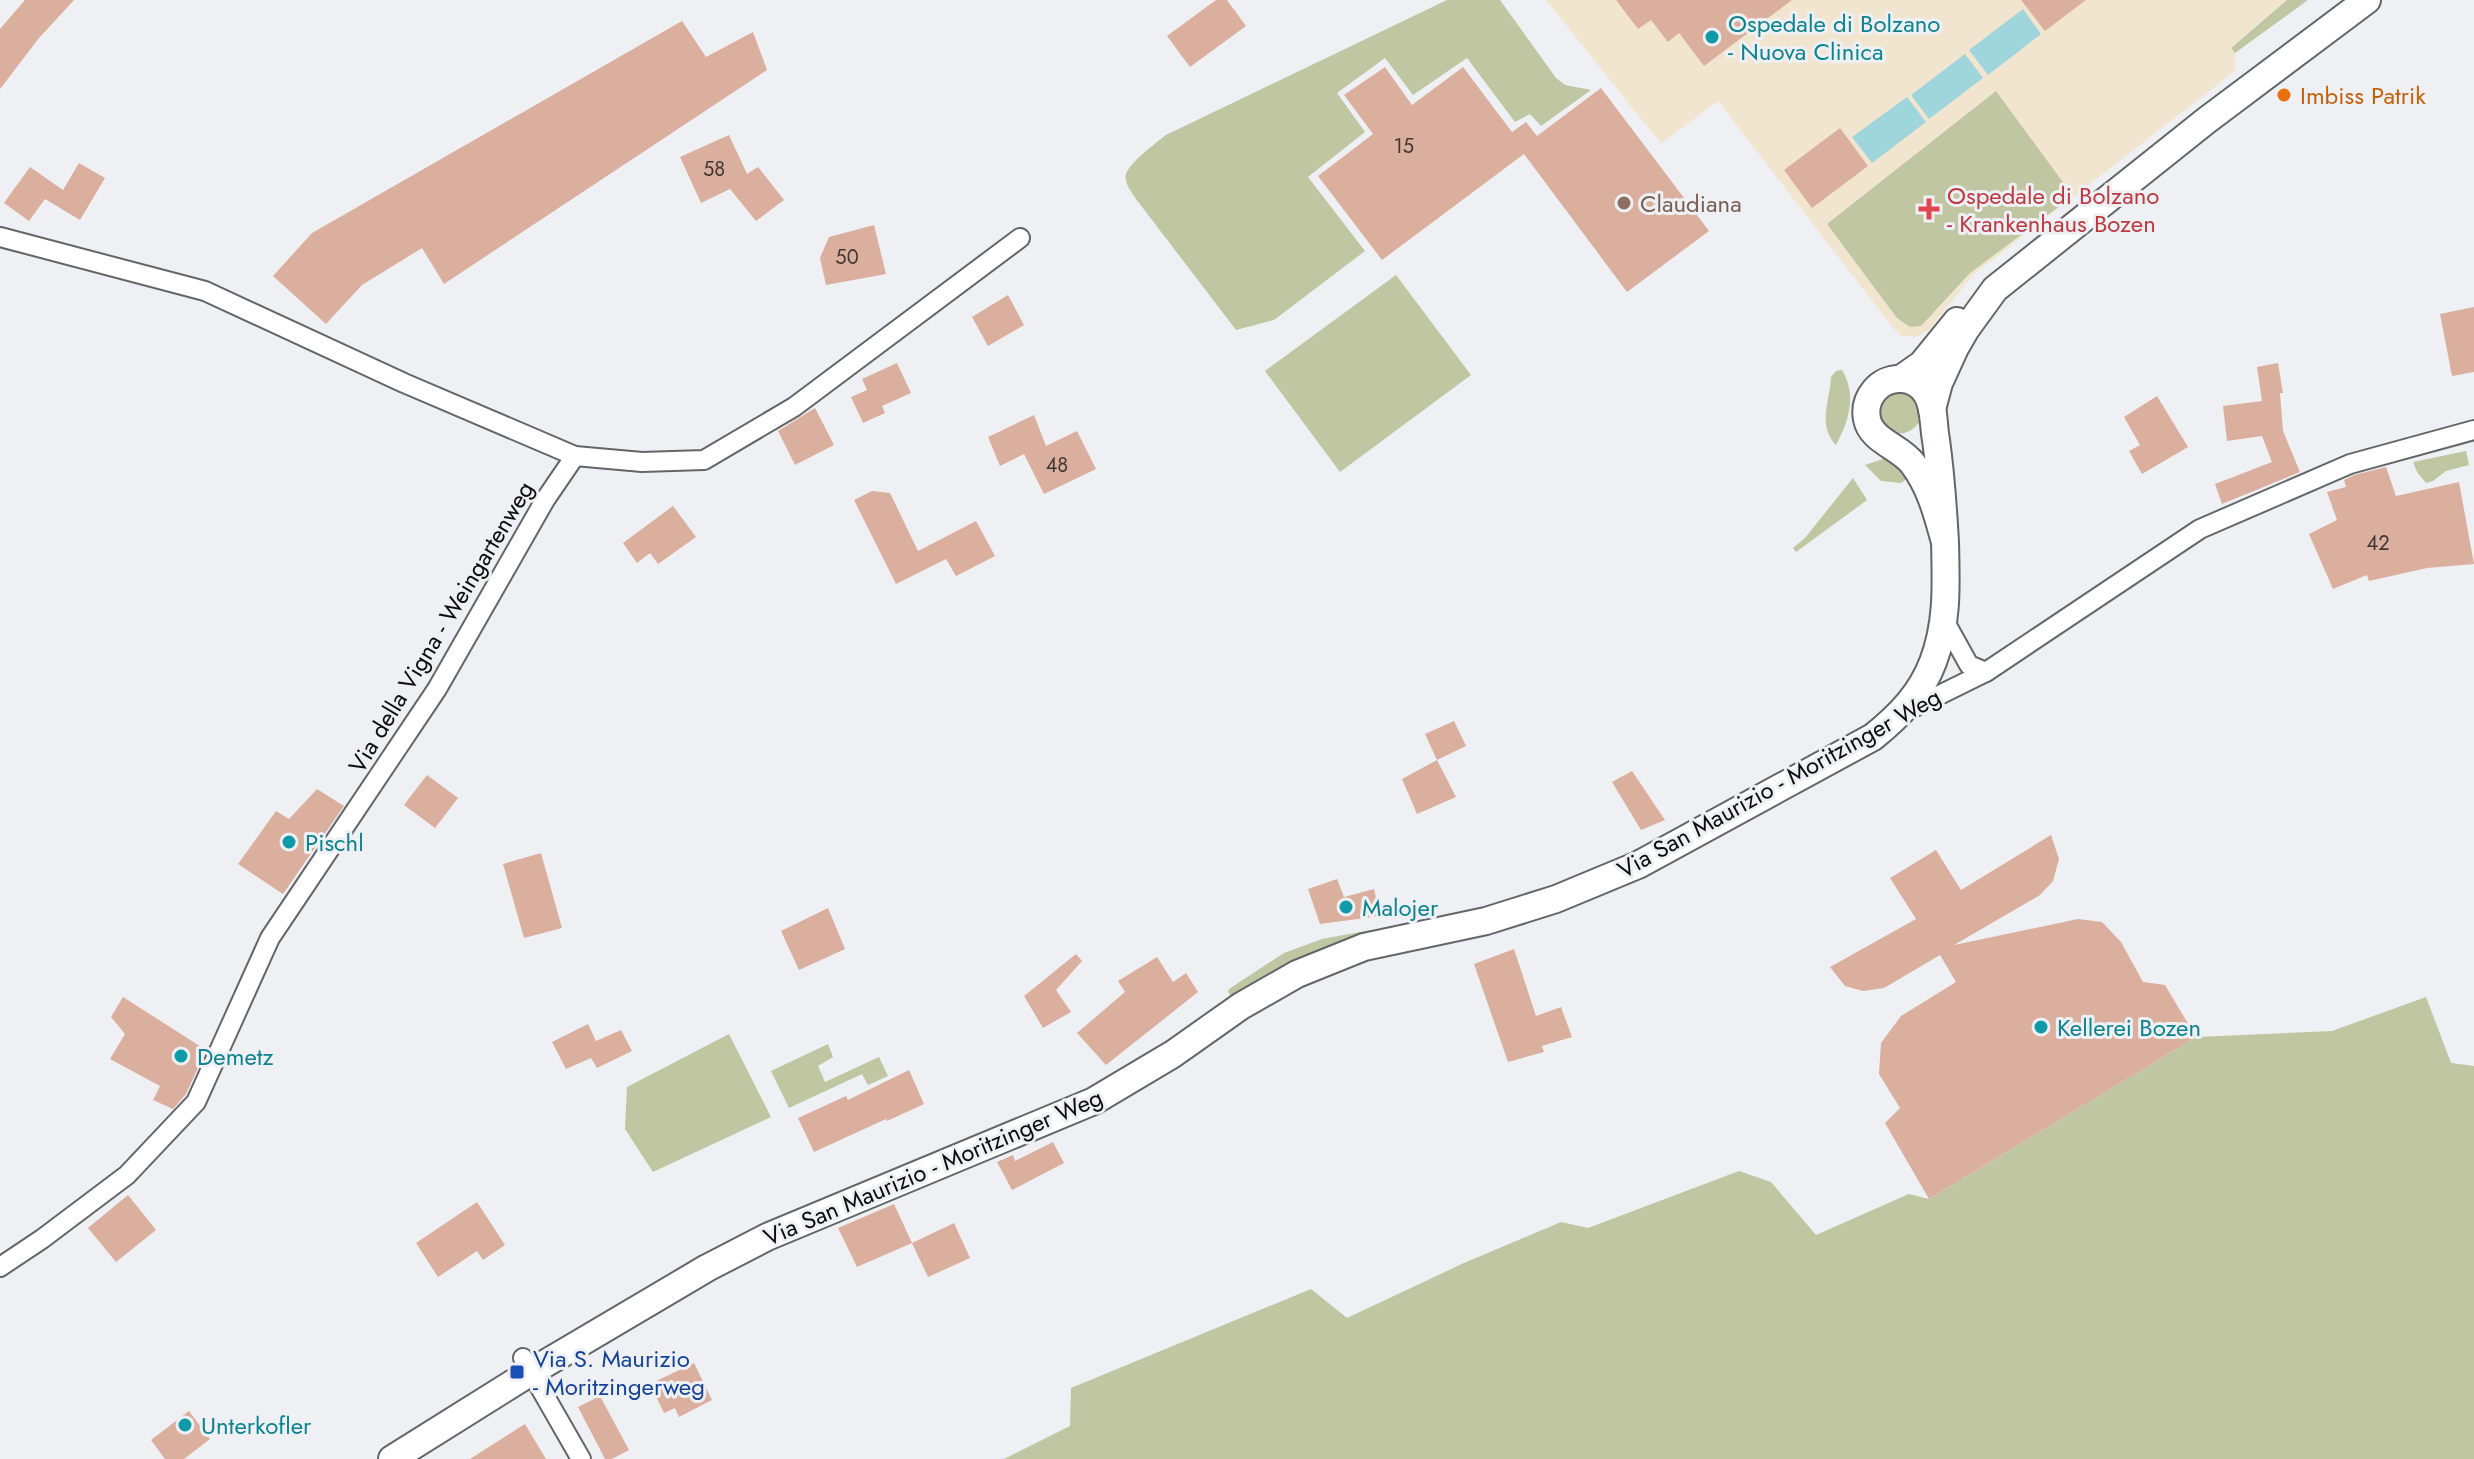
<svg xmlns="http://www.w3.org/2000/svg" width="2474" height="1459" font-family="Jost,sans-serif">
<style>
.medical{fill:#f1e5d0}
.green{fill:#c0c5a2}
.water{fill:#9fd6db}
.building{fill:#dbaf9e}
.lines{fill:none;stroke-linecap:round;stroke-linejoin:round}
.minor-casing{stroke:#636669;stroke-width:22}
.secondary-casing{stroke:#636669;stroke-width:30}
.minor{stroke:#fff;stroke-width:18}
.secondary{stroke:#fff;stroke-width:26}
.culture-dot{fill:#0f9aa8;stroke:#eef0f4;stroke-width:3}
.food-dot{fill:#e8710a;stroke:#eef0f4;stroke-width:3}
.education-dot{fill:#8d6e63;stroke:#eef0f4;stroke-width:3}
.health-dot{fill:#e0444e;stroke:#eef0f4;stroke-width:3}
.transit-dot{fill:#1a4fb4;stroke:#eef0f4;stroke-width:3}
.labels{text-anchor:middle;dominant-baseline:central;stroke-width:6;stroke-linejoin:round;paint-order:stroke}
.number-label{font-size:20px;fill:#403632}
.culture-label{font-size:24px;fill:#0d838f;stroke:#eef0f4;text-anchor:start}
.food-label{font-size:24px;fill:#c56008;stroke:#eef0f4;text-anchor:start}
.health-label{font-size:24px;fill:#be3a42;stroke:#eef0f4;text-anchor:start}
.education-label{font-size:24px;fill:#785e54;stroke:#eef0f4;text-anchor:start}
.street-label{font-size:24px;fill:#0c0d0e;stroke:#eef0f4}
.transit-label{font-size:24px;fill:#164399;stroke:#eef0f4;text-anchor:start}
</style>
<rect width="100%" height="100%" fill="#eef0f4"/>
<polygon class="medical" points="1546,0 2287,0 2231,47 2235,53 2235,71 1973,275 1928,331 1915,337 1901,336 1893,328 1718,101 1661,144"/>
<g class="green">
<path d="M1447 0H1500L1556 78 1565 85 1591 90 1541 126 1530 114 1515 122 1467 58 1413 95 1385 58 1337 93 1365 132 1308 177 1365 251 1274 320 1236 330 1136 199C1131 191 1124 183 1126 174 1130 162 1156 143 1166 135Z"/>
<polygon points="2287,0 2308,0 2235,53 2231,48"/>
<polygon points="1996,91 2073,196 1970,273 1921,326 1910,327 1897,318 1827,224"/>
<polygon points="1396,275 1471,375 1340,472 1265,371"/>
<path d="M1842 370C1857 395 1849 421 1836 445 1817 425 1830 401 1831 377L1836 371Z"/>
<path d="M1890 389 1917 395 1922 417C1914 434 1899 438 1883 428L1876 406Z"/>
<polygon points="2466,451 2469,465 2446,471 2433,481 2426,483 2417,472 2413,462"/>
<polygon points="1883,459 1892,460 1910,477 1901,483 1881,481 1865,465"/>
<polygon points="1853,478 1867,500 1796,552 1793,548 1805,538"/>
<polygon points="1371,930 1375,932 1233,999 1228,992 1229,989 1284,953 1322,939"/>
<polygon points="2426,997 2451,1063 2474,1066 2474,1459 1004,1459 1070,1426 1071,1388 1311,1289 1347,1318 1464,1263 1561,1222 1588,1228 1739,1171 1771,1182 1816,1235 1909,1194 1929,1199 2196,1037 2332,1031"/>
<polygon points="729,1034 771,1117 653,1172 625,1129 627,1087"/>
<polygon points="828,1044 833,1057 818,1066 825,1082 879,1057 888,1076 868,1085 862,1074 789,1108 771,1071"/>
</g>
<g class="water">
<polygon points="2023,9 2041,34 1988,75 1969,50"/>
<polygon points="1965,54 1983,78 1929,119 1911,95"/>
<polygon points="1907,97 1926,122 1872,163 1852,137"/>
</g>
<g class="building">
<polygon points="25,0 74,0 39,38 0,89 0,29"/>
<polygon points="1216,0 1227,0 1246,26 1190,67 1167,36"/>
<polygon points="1616,0 1792,0 1704,66 1679,33 1668,42 1651,20 1638,29"/>
<polygon points="2021,0 2086,0 2045,31"/>
<polygon points="682,21 706,57 753,32 767,70 444,284 422,248 362,285 326,324 273,276 312,233"/>
<polygon points="1385,67 1412,105 1463,67 1512,132 1526,122 1537,136 1601,88 1709,231 1627,292 1524,154 1382,260 1318,176 1373,134 1344,95"/>
<polygon points="1840,128 1868,166 1812,208 1784,170"/>
<polygon points="729,135 747,174 758,167 784,200 756,221 730,189 701,203 680,157"/>
<polygon points="79,163 105,178 80,220 45,199 29,221 4,203 30,167 63,190"/>
<polygon points="874,225 886,274 826,285 820,258 829,237"/>
<polygon points="1008,295 1024,325 988,346 972,317"/>
<polygon points="2474,307 2474,372 2452,376 2440,314"/>
<polygon points="897,363 911,393 882,406 885,413 863,423 851,397 867,390 862,379"/>
<polygon points="2278,363 2283,393 2280,393 2283,431 2300,472 2222,504 2215,484 2272,462 2262,436 2227,441 2223,406 2262,401 2257,367"/>
<polygon points="2157,396 2188,447 2142,474 2129,451 2140,445 2124,417"/>
<polygon points="815,408 834,445 795,465 778,431"/>
<polygon points="1034,415 1046,446 1077,431 1096,469 1044,494 1024,454 1000,466 988,437"/>
<polygon points="2386,467 2396,496 2459,482 2474,564 2427,568 2369,581 2367,575 2333,589 2309,534 2337,520 2327,492 2346,487 2344,480 2354,475"/>
<polygon points="872,491 890,493 918,551 976,521 995,556 956,576 946,559 896,584 854,500"/>
<polygon points="673,506 696,537 658,564 650,553 637,563 623,543"/>
<polygon points="1454,721 1466,746 1437,760 1425,734"/>
<polygon points="1437,760 1456,797 1417,814 1402,779"/>
<polygon points="1632,771 1665,820 1641,830 1612,782"/>
<polygon points="427,775 458,798 435,828 404,805"/>
<polygon points="317,789 344,806 283,894 238,864 276,811 289,819"/>
<polygon points="2051,835 2059,859 2053,881 2040,895 1954,945 2078,919 2102,922 2121,942 2143,982 2165,985 2196,1037 1929,1199 1885,1123 1900,1108 1879,1074 1881,1043 1901,1016 1956,982 1940,955 1884,988 1863,991 1845,986 1830,967 1916,919 1890,878 1936,850 1961,890"/>
<polygon points="541,853 562,928 524,938 503,864"/>
<polygon points="1337,879 1344,897 1374,889 1380,916 1320,924 1308,889"/>
<polygon points="828,908 845,949 799,970 781,931"/>
<polygon points="1514,949 1536,1016 1561,1007 1572,1037 1542,1046 1544,1052 1508,1062 1474,964"/>
<polygon points="1076,954 1082,961 1056,990 1071,1012 1043,1028 1024,996"/>
<polygon points="1157,957 1173,982 1186,973 1198,992 1106,1065 1077,1033 1125,992 1118,981"/>
<polygon points="123,997 206,1050 186,1094 173,1109 153,1100 160,1086 110,1059 125,1034 111,1017"/>
<polygon points="588,1024 596,1041 621,1030 632,1051 597,1068 591,1058 566,1069 552,1042"/>
<polygon points="909,1070 924,1104 887,1121 886,1119 814,1152 798,1118 846,1096 848,1100"/>
<polygon points="1053,1142 1064,1163 1012,1190 997,1162 1013,1155 1015,1161"/>
<polygon points="128,1195 156,1230 116,1262 88,1228"/>
<polygon points="477,1202 505,1245 483,1260 477,1251 438,1277 416,1243"/>
<polygon points="894,1204 912,1243 857,1267 838,1228"/>
<polygon points="954,1223 970,1258 928,1277 912,1243"/>
<polygon points="694,1363 712,1400 679,1417 675,1408 664,1413 650,1384"/>
<polygon points="600,1396 629,1450 612,1459 605,1459 578,1407"/>
<polygon points="189,1411 210,1439 184,1459 165,1459 151,1440"/>
<polygon points="525,1424 546,1459 470,1459"/>
</g>
<g class="lines">
<g class="minor-casing">
<g id="minor">
<polyline points="0,237 205,291 404,383 575,456 642,462 704,460 794,407 1020,238"/>
<polyline points="1944,620 1969,665 1986,672"/>
<polyline points="1907,711 1986,672 2200,529 2350,464 2474,430"/>
<polyline points="0,1267 42,1239 127,1175 196,1102 270,938 437,689 545,500 575,456"/>
<polyline points="523,1358 581,1459"/>
</g>
</g>
<g class="secondary-casing">
<g id="secondary">
<polyline points="1902,378 1922,364 1957,321"/>
<polyline points="1932,409 1939,383 1955,348 1966,329 1995,289 2207,120 2367,0"/>
<path d="M392 1459 531 1372 707 1268 767 1237 1094 1101 1173 1054 1241 1006 1297 974 1364 947 1486 921 1556 899 1638 865 1873 737C1899 716 1921 694 1933 662 1948 623 1946 584 1945 542 1943 506 1941 476 1936 440 1933 425 1935 406 1926 393 1921 385 1911 379 1901 379 1879 378 1863 398 1867 419 1871 441 1901 447 1913 464 1931 488 1937 514 1945 542"/>
</g>
</g>
<use href="#minor" class="minor"/>
<use href="#secondary" class="secondary"/>
</g>
<g class="culture-dot">
<circle cx="1712" cy="37" r="8"/>
<circle cx="289" cy="842" r="8"/>
<circle cx="1346" cy="907" r="8"/>
<circle cx="2041" cy="1027" r="8"/>
<circle cx="181" cy="1056" r="8"/>
<circle cx="185" cy="1425" r="8"/>
</g>
<circle class="food-dot" cx="2284" cy="95" r="8"/>
<circle class="education-dot" cx="1624" cy="203" r="8"/>
<path class="health-dot" d="M1925 197h8v8h8v8h-8v8h-8v-8h-8v-8h8z"/>
<rect class="transit-dot" x="509" y="1364" width="16" height="16" rx="4"/>
<g class="labels">
<g class="number-label">
<text x="1404" y="146">15</text>
<text x="714" y="169">58</text>
<text x="847" y="257">50</text>
<text x="1057" y="465">48</text>
<text x="2378" y="543">42</text>
</g>
<g class="culture-label">
<text x="1728" y="23">Ospedale di Bolzano<tspan x="1728" dy="28">- Nuova Clinica</tspan></text>
<text x="305" y="842">Pischl</text>
<text x="1362" y="907">Malojer</text>
<text x="2057" y="1027">Kellerei Bozen</text>
<text x="197" y="1056">Demetz</text>
<text x="201" y="1425">Unterkofler</text>
</g>
<g class="food-label">
<text x="2300" y="95">Imbiss Patrik</text>
</g>
<g class="health-label">
<text x="1947" y="195">Ospedale di Bolzano<tspan x="1947" dy="28">- Krankenhaus Bozen</tspan></text>
</g>
<g class="education-label">
<text x="1640" y="203">Claudiana</text>
</g>
<g class="street-label">
<text transform="translate(441 627) rotate(-59)">Via della Vigna - Weingartenweg</text>
<text transform="translate(1779 783) rotate(-29)">Via San Maurizio - Moritzinger Weg</text>
<text transform="translate(933 1167) rotate(-23)">Via San Maurizio - Moritzinger Weg</text>
</g>
<g class="transit-label">
<text x="533" y="1358">Via S. Maurizio<tspan x="533" dy="28">- Moritzingerweg</tspan></text>
</g>
</g>
</svg>
